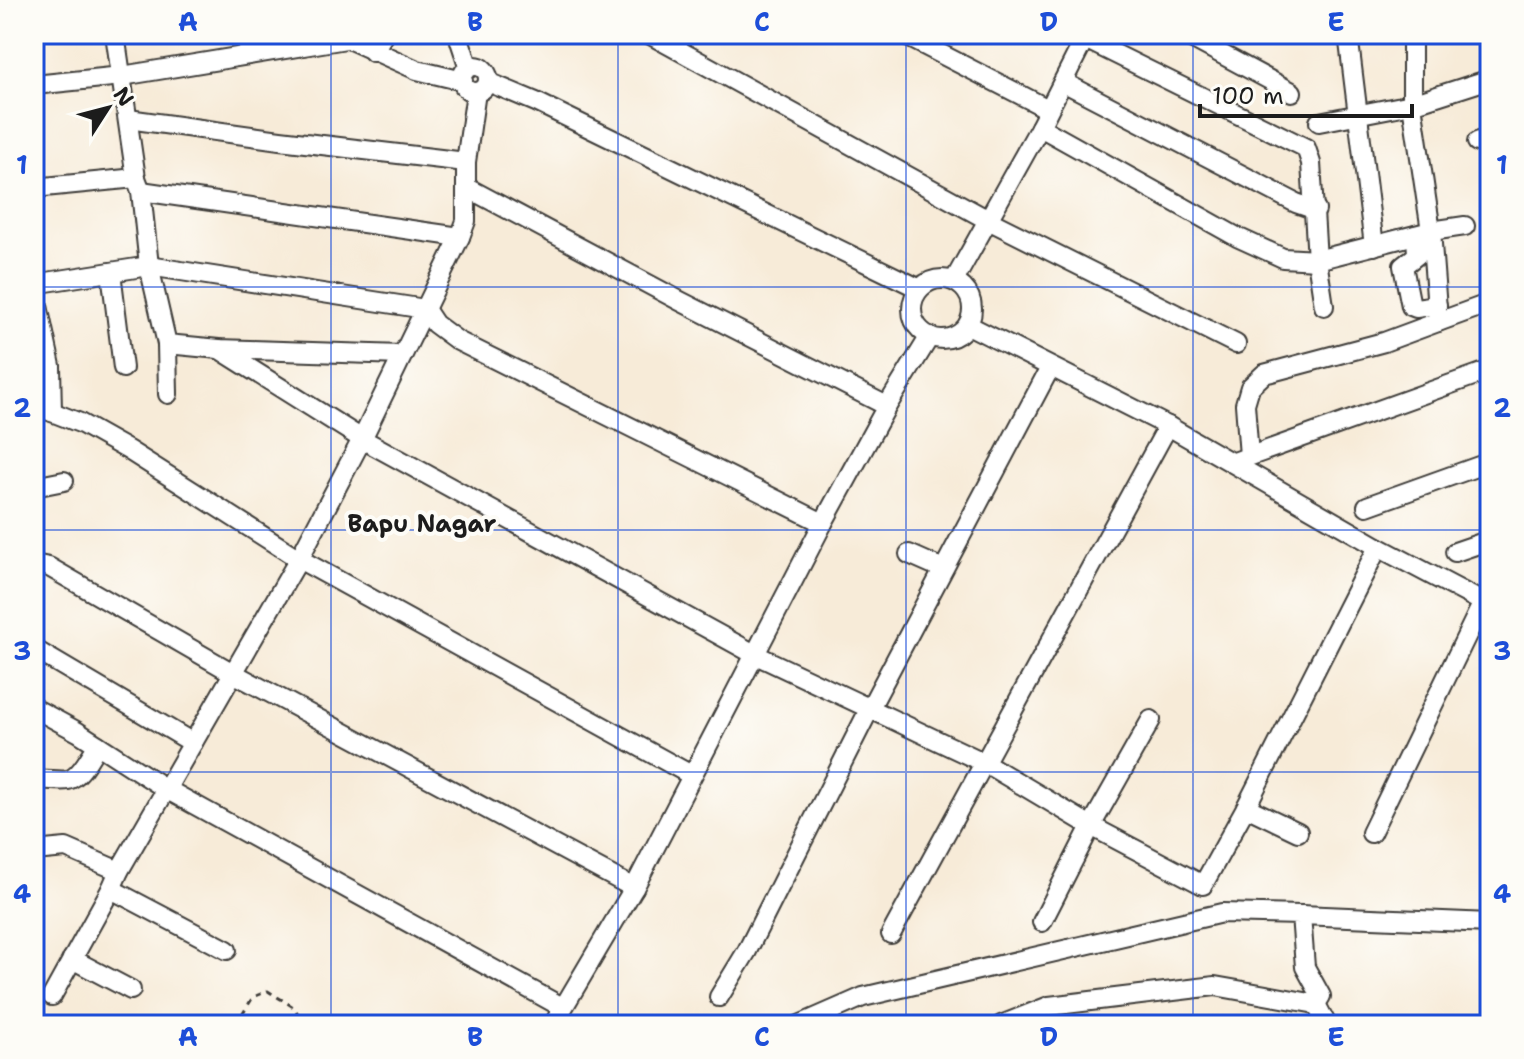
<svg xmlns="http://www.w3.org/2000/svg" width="1524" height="1059" font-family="'Shantell Sans',sans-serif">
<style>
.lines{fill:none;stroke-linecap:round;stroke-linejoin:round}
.minor-casing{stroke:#3d3b38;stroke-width:22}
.path{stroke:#3d3b38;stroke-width:3;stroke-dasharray:6 6;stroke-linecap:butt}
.minor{stroke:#fff;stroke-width:18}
.grid{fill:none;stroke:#1d4ed8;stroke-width:2;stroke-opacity:0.55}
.labels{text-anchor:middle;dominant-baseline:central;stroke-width:8;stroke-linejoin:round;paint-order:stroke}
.neighbourhood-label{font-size:24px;font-weight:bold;fill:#1c1c1c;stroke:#fdfcf7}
.neatline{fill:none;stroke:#1d4ed8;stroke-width:3}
.grid-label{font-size:26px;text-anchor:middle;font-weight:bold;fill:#1d4ed8}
</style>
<rect width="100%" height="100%" fill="#fdfcf7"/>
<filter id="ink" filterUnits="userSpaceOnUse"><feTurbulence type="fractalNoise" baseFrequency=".0125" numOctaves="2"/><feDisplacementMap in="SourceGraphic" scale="16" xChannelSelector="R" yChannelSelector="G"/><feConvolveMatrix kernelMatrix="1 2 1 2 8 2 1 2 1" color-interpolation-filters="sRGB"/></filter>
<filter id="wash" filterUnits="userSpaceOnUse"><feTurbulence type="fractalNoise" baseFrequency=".006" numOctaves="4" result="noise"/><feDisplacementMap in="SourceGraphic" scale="32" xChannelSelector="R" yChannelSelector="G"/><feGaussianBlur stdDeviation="1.8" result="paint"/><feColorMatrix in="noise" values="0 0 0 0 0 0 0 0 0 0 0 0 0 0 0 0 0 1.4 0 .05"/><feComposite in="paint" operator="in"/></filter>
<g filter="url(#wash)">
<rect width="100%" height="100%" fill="#f7ebd8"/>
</g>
<g filter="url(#ink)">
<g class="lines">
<g class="minor-casing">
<g id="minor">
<polyline points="115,34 136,178 141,191 149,266 167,344 219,349 402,355"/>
<polyline points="337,34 417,70 463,81"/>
<polyline points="461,34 460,41 469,68"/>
<polyline points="649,34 988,220 1236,344"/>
<polyline points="902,34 1048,109"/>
<polyline points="1184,34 1292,92"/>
<polyline points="1348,34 1374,246"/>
<polyline points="1412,34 1412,104 1431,231 1438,322 1490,303"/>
<polyline points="1085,39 1306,148 1311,163 1317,260 1324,306"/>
<polyline points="373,52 384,34"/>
<circle cx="475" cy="79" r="13"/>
<polyline points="488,82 536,102 918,288"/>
<polyline points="1063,82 1296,203 1316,210"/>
<polyline points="34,85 122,76 346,39"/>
<polyline points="128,119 280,140 466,162"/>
<polyline points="1319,122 1412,104 1490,79"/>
<polyline points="1040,127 1237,237 1283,258 1317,260 1431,231 1465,226"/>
<polyline points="1477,142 1490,137"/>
<polyline points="466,187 680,301 887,406"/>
<polyline points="34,188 136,178"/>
<polyline points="141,191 460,237"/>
<polyline points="1416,235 1417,255 1403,266 1411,306 1416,308 1437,305"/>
<polyline points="111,272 123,368"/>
<circle cx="942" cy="309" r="30"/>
<polyline points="954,281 1040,127 1087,34"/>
<polyline points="34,284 149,266 425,309 435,324 458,341 823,523"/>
<polyline points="34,287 51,366 52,412"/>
<polyline points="968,325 1168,426 1378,547 1490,606"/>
<polyline points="167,344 168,394"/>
<polyline points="219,349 362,439 756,655 985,763 1091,826 1203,885 1246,807 1378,547"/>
<polyline points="34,405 80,423 128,450 299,559 691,775"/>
<polyline points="1249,456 1245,404 1250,387 1264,374 1384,342 1438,322"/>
<polyline points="1234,462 1490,370"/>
<polyline points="34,487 64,481"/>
<polyline points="1367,506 1490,462"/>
<polyline points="1455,552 1490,540"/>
<polyline points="909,554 943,569"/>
<polyline points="34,564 49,567 233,673 634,888"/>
<polyline points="34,649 193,743"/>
<polyline points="34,708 78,732 166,789 562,1007"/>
<path d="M34 780C45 778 59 782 68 780 81 777 90 755 98 745"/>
<polyline points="1246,807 1298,832"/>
<polyline points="1371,833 1483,602"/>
<polyline points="34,851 66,848 119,871"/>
<polyline points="111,889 227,950"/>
<polyline points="1301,915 1490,923"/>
<polyline points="1042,922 1091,826 1151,720"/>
<polyline points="891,934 1168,426"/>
<polyline points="72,959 131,990"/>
<polyline points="52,996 111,889 119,871 299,559 362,439 460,237 466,221 466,162 476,92"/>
<polyline points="719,997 747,951 870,708 1050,368"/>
<polyline points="1316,1004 1327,1025"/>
<polyline points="553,1025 634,888 823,523 887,406 930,336"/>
<polyline points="799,1025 863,997 1222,913 1301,915 1305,967 1321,996 1316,1004 1215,986 1049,1006 1001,1025"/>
</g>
</g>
<polyline class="path" points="236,1025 253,997 268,991 295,1008 300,1019 295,1025"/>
<use href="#minor" class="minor"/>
</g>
</g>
<path class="grid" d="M331 34V1025M618 34V1025M906 34V1025M1193 34V1025M34 287H1490M34 530H1490M34 772H1490"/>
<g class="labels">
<g class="neighbourhood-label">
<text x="422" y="524">Bapu Nagar</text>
</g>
</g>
<rect width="1524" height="1059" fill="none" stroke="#fdfcf7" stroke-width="88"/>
<g transform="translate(108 108) rotate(54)" stroke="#fdfcf7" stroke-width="6" paint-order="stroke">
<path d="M0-6L14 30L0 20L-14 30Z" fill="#1c1c1c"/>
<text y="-12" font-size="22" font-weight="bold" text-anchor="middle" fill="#1c1c1c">N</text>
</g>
<path d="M1200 104v12h212v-12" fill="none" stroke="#1c1c1c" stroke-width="4"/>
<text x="1212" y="104" font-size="24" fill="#1c1c1c" stroke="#fdfcf7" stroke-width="6" paint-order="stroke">100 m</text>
<rect x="44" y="44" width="1436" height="971" class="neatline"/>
<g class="grid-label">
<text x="188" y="31">A</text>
<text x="475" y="31">B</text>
<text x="762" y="31">C</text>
<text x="1049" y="31">D</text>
<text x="1336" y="31">E</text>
<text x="22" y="174">1</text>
<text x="1502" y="174">1</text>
<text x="22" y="417">2</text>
<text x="1502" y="417">2</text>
<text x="22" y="660">3</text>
<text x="1502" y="660">3</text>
<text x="22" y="903">4</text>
<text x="1502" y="903">4</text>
<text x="188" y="1046">A</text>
<text x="475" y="1046">B</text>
<text x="762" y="1046">C</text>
<text x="1049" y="1046">D</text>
<text x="1336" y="1046">E</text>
</g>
</svg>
